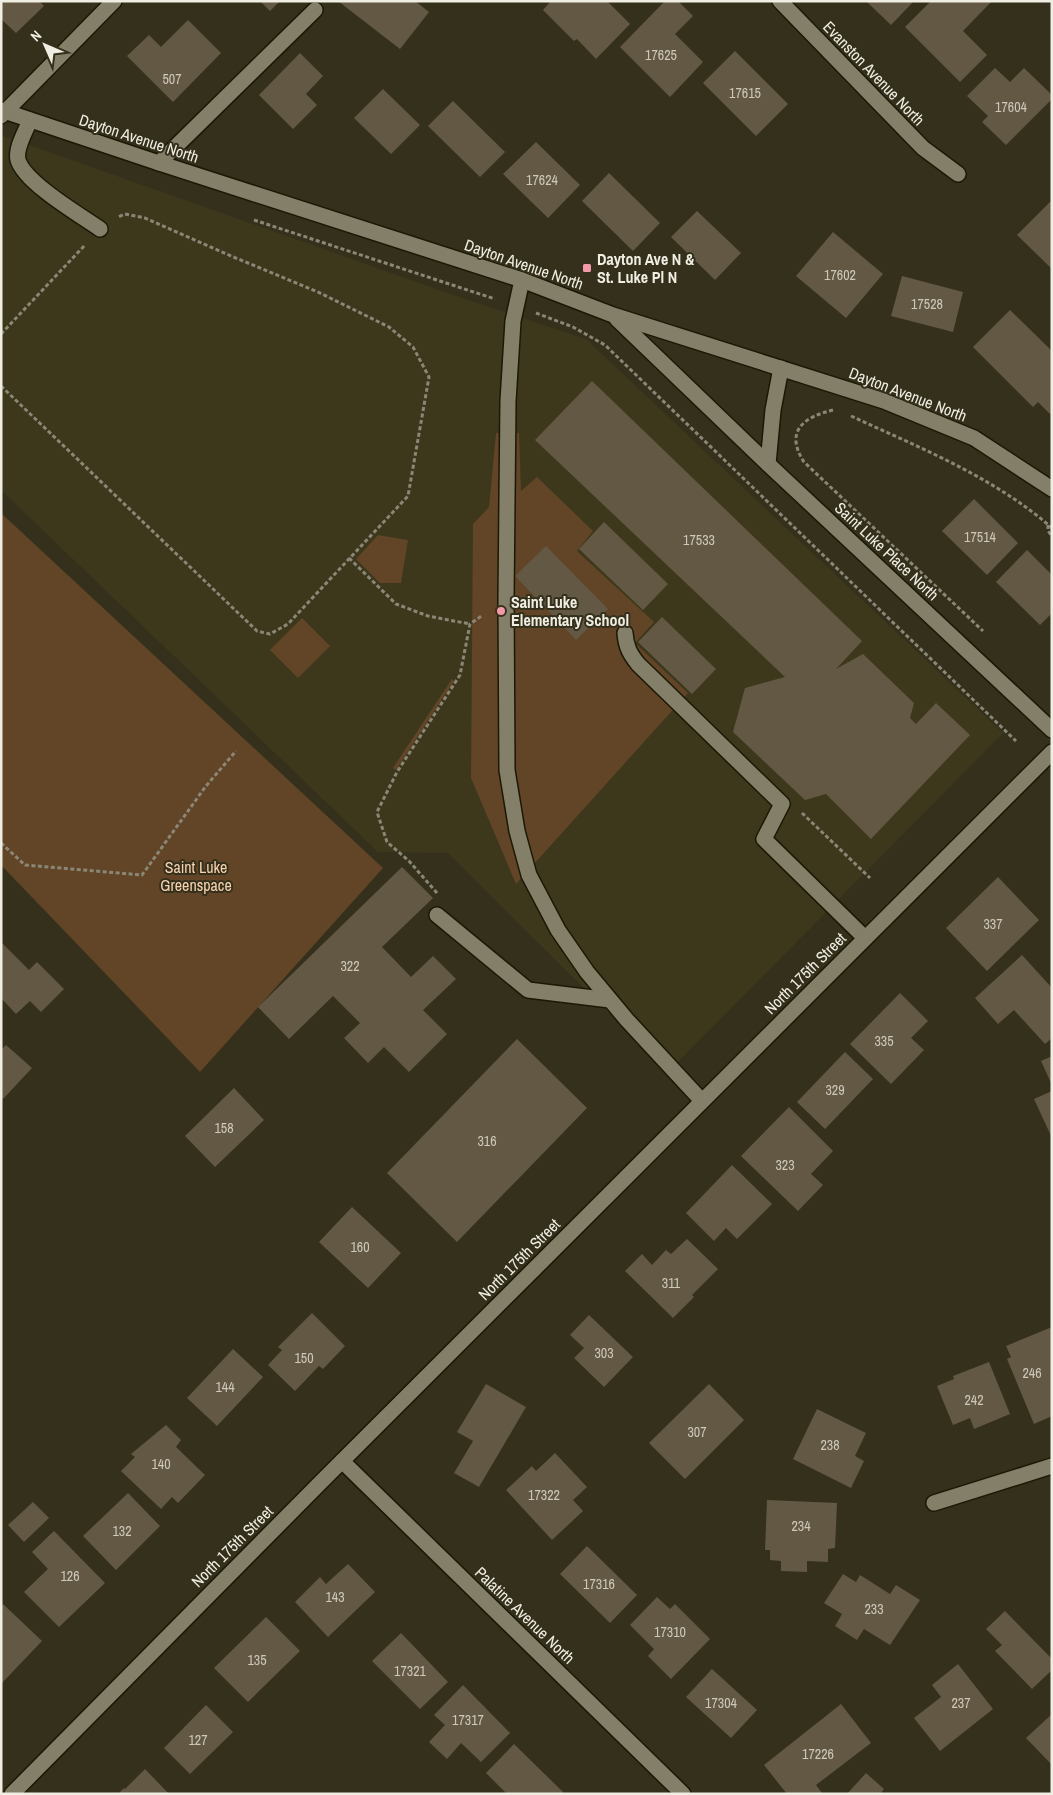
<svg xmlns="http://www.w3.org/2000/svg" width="1053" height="1795" font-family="'Archivo Narrow',sans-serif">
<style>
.built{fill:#3d381c}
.green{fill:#624427}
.building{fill:#635843}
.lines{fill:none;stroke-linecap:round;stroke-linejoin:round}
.minor-casing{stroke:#1b1805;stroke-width:18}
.path{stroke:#8b8777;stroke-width:3;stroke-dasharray:4 2.5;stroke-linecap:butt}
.minor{stroke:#837f68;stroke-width:15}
.poi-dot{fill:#f39aaa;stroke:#34301c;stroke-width:2}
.labels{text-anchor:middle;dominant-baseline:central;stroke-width:4;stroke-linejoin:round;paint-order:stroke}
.number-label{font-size:14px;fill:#cdc8ba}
.street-label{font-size:16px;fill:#f0eee2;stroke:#34301c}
.poi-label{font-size:16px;font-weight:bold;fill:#f0eee2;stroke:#34301c;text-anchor:start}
.park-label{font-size:16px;fill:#f8d1ae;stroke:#34301c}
</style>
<rect width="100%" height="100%" fill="#34301c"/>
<polygon class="built" points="1,135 459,297 586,339 1003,733 668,1072 448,853 378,852 1,490"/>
<g class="green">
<polygon points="496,433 519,433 521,491 537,477 593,531 577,551 654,622 635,643 688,693 516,884 471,778 473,524 489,507"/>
<polygon points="1,513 383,868 200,1072 1,865"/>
<polygon points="378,535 408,540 401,583 380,583 356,559"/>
<polygon points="302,618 330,646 298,678 270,650"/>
<polygon points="452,679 454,681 396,770 393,768"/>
</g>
<g class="building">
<polygon points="1,1 39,1 44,6 16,33 1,19"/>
<polygon points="260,1 280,1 270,11"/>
<polygon points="338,1 415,1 429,12 400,49"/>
<polygon points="551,1 607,1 630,24 596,59 577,39 574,41 543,10"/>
<polygon points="665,1 678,1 693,16 675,34 703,62 670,97 620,47"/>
<polygon points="866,1 914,1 891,25"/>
<polygon points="931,1 992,1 963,31 987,55 960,82 905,27"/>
<polygon points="188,20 221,53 173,102 127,56 149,35 161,47"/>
<polygon points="735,51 788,104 756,136 703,83"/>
<polygon points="300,53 323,76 306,94 317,105 293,129 259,95"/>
<polygon points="995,68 1010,82 1024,68 1052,95 1052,99 1006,145 982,122 988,116 967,96"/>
<polygon points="383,89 420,125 391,154 354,118"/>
<polygon points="453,101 505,152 480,177 428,126"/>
<polygon points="536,142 580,185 548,218 503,174"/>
<polygon points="609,173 660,223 633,251 582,201"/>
<polygon points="1052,200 1052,269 1017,235"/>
<polygon points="697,211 741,253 715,280 671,237"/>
<polygon points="833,232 883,274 846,318 796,276"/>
<polygon points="902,276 963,292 953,332 891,316"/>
<polygon points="1010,310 1052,351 1052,412 1050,414 1038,402 1033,407 973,347"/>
<polygon points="592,381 862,641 836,669 863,654 914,703 910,718 916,724 936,703 970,735 871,839 826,794 805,800 733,732 745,688 785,677 535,440"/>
<polygon points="974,499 1018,543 987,575 942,531"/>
<polygon points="604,522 668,584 643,610 579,549"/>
<polygon points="546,546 608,609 576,640 515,576"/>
<polygon points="1027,550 1052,575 1052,613 1040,625 996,582"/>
<polygon points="662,617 716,669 692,694 638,642"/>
<polygon points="402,867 433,898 382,947 411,977 433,956 456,979 423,1010 447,1034 409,1072 384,1047 368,1063 344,1038 360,1023 333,996 289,1039 258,1007"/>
<polygon points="998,877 1039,920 987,971 946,928"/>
<polygon points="1,942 29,970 37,962 64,989 41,1012 30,1001 16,1014 1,998"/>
<polygon points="1022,955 1052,988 1052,1038 1045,1044 1014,1010 998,1024 975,998"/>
<polygon points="900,993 928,1021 911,1038 924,1050 891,1084 850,1044"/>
<polygon points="517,1039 587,1108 457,1242 387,1173"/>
<polygon points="6,1045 32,1068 3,1099 1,1097 1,1050"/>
<polygon points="845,1052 873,1079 825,1129 797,1102"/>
<polygon points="1052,1056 1052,1085 1041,1061"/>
<polygon points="234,1088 264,1120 215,1167 185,1136"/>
<polygon points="1052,1091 1052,1138 1034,1099"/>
<polygon points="789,1107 833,1151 811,1174 823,1185 798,1211 741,1156"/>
<polygon points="732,1165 772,1204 737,1239 726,1228 714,1241 686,1213"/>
<polygon points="352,1207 401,1253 368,1288 319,1242"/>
<polygon points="687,1239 718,1269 692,1295 694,1297 673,1318 625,1271 642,1254 652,1265 666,1250 671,1254"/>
<polygon points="312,1313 345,1346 323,1369 319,1366 295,1391 268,1365 282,1350 278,1347"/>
<polygon points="589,1315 633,1357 604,1387 574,1358 584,1348 570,1335"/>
<polygon points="1052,1327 1052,1416 1034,1424 1007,1359 1011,1357 1006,1346"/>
<polygon points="233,1349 263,1377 217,1426 187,1398"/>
<polygon points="989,1362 1010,1414 974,1429 970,1418 953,1425 937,1386 954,1379 953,1376"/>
<polygon points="486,1384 526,1407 479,1487 454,1473 473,1441 457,1432"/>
<polygon points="709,1384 744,1420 685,1479 649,1443"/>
<polygon points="817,1409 866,1433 855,1456 864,1461 851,1488 793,1459"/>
<polygon points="166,1425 181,1440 176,1447 205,1475 178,1503 172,1497 161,1509 121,1471 135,1457 131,1454"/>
<polygon points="555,1453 587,1487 573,1500 583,1511 552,1540 506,1490 532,1466 536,1471"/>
<polygon points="128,1493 160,1526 116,1570 83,1536"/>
<polygon points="767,1500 837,1503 835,1548 828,1549 828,1562 807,1561 807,1572 781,1571 781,1561 770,1560 770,1550 765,1550"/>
<polygon points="33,1502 49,1518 24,1542 8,1525"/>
<polygon points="54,1531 105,1583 59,1627 24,1592 48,1569 32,1552"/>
<polygon points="587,1546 637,1595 610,1623 560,1574"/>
<polygon points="348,1564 375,1592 328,1637 295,1602 320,1577 326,1584"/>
<polygon points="843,1574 856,1582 860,1575 890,1594 896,1585 920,1600 890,1645 864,1629 857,1640 835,1626 842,1614 824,1603"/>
<polygon points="657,1597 670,1609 675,1604 710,1639 671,1679 648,1656 654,1649 630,1625"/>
<polygon points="3,1604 42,1641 1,1684 1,1607"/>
<polygon points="1005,1611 1052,1659 1052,1670 1032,1689 995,1651 1002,1645 986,1629"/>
<polygon points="266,1617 300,1651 248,1702 214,1668"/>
<polygon points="401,1633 448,1682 420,1709 372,1661"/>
<polygon points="958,1664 993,1709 940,1751 914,1718 941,1697 932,1685"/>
<polygon points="712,1669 757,1710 731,1738 686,1697"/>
<polygon points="463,1685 510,1733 481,1762 461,1743 447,1759 429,1742 445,1725 434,1715"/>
<polygon points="841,1704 871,1743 816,1785 822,1793 821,1794 787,1794 764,1765"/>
<polygon points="206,1705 233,1732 190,1774 164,1748"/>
<polygon points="1052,1714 1052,1765 1026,1738"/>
<polygon points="514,1744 563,1792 561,1794 507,1794 486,1773"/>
<polygon points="145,1769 169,1794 118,1794 124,1788 125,1789"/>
<polygon points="866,1773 884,1789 880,1794 847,1794"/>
</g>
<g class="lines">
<g class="minor-casing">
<g id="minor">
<polyline points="780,1 923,148 958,174"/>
<polyline points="1,110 159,163 522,280 613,315 884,401 974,438 1052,489"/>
<polyline points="1,116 114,1"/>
<path d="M30 120C26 131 15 148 18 160 25 183 80 215 100 229"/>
<polyline points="159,163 315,10"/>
<polyline points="522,280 513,321 508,401 506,599 507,770 517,831 529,875 558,930 587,972 627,1020 702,1101"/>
<polyline points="617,319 768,464 1052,730"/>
<polyline points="768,464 773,410 781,368"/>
<path d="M625 633C626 647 630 654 638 664L782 804 764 839 865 938"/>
<polyline points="437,915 528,990 610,1000"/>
<polyline points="342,1461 683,1794"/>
<polyline points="934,1503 1052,1466"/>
<polyline points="12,1794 322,1481 1052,752"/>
</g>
</g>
<g class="path">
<polyline points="254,220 495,299"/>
<polyline points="536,313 573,327 605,345 1016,741"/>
<polyline points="1,334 85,245"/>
<polyline points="1,386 257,631 270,634 288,624 408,496 429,377 413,347 389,327 318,292 231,256 145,218 125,214 118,217"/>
<path d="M833 410C804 417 784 431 804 462L983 631"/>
<path d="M851 416C920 448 994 477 1052 528"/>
<polyline points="1048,525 1048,531 1052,536"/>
<polyline points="349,558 396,604 428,616 470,624"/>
<polyline points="802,813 870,878"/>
<polyline points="1,843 25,865 142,875 206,786 236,751"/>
<polyline points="437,893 409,861 387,842 377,812 397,772 460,675 470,624 483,615"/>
</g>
<use href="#minor" class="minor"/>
</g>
<g class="poi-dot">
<rect x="582" y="263" width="10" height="10" rx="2.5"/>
<circle cx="501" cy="611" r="5"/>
</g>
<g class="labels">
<g class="number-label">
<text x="661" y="55">17625</text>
<text x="172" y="79">507</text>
<text x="745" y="93">17615</text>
<text x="1011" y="107">17604</text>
<text x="542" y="180">17624</text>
<text x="840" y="275">17602</text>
<text x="927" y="304">17528</text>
<text x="980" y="537">17514</text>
<text x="699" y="540">17533</text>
<text x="993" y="924">337</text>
<text x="350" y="966">322</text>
<text x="884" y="1041">335</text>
<text x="835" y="1090">329</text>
<text x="224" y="1128">158</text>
<text x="487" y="1141">316</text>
<text x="785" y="1165">323</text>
<text x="360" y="1247">160</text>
<text x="671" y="1283">311</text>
<text x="604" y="1353">303</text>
<text x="304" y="1358">150</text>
<text x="1032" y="1373">246</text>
<text x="225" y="1387">144</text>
<text x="974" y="1400">242</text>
<text x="697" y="1432">307</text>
<text x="830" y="1445">238</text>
<text x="161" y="1464">140</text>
<text x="544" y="1495">17322</text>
<text x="801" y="1526">234</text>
<text x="122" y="1531">132</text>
<text x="70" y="1576">126</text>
<text x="599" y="1584">17316</text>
<text x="335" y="1597">143</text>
<text x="874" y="1609">233</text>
<text x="670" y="1632">17310</text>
<text x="257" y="1660">135</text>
<text x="410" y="1671">17321</text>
<text x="721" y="1703">17304</text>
<text x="961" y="1703">237</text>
<text x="468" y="1720">17317</text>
<text x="198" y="1740">127</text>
<text x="818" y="1754">17226</text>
</g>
<g class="street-label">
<text transform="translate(874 73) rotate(46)">Evanston Avenue North</text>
<text transform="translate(139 138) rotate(18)">Dayton Avenue North</text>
<text transform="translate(524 264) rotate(19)">Dayton Avenue North</text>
<text transform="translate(908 394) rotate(21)">Dayton Avenue North</text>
<text transform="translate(887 551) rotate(43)">Saint Luke Place North</text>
<text transform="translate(805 973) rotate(-45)">North 175th Street</text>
<text transform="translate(519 1259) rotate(-45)">North 175th Street</text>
<text transform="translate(232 1546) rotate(-45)">North 175th Street</text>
<text transform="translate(525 1615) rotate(44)">Palatine Avenue North</text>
</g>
<g class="poi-label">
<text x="597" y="259">Dayton Ave N &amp;<tspan x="597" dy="18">St. Luke Pl N</tspan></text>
<text x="511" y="602">Saint Luke<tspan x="511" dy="18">Elementary School</tspan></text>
</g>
<g class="park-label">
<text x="196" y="867">Saint Luke<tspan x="196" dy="18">Greenspace</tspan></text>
</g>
</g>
<rect width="1053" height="1795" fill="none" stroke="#f0eee2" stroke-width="5"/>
<g transform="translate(45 45) rotate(315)" stroke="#34301c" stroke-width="4" paint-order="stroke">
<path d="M0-4L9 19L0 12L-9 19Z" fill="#f0eee2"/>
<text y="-8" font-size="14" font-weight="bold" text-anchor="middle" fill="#f0eee2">N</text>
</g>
</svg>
